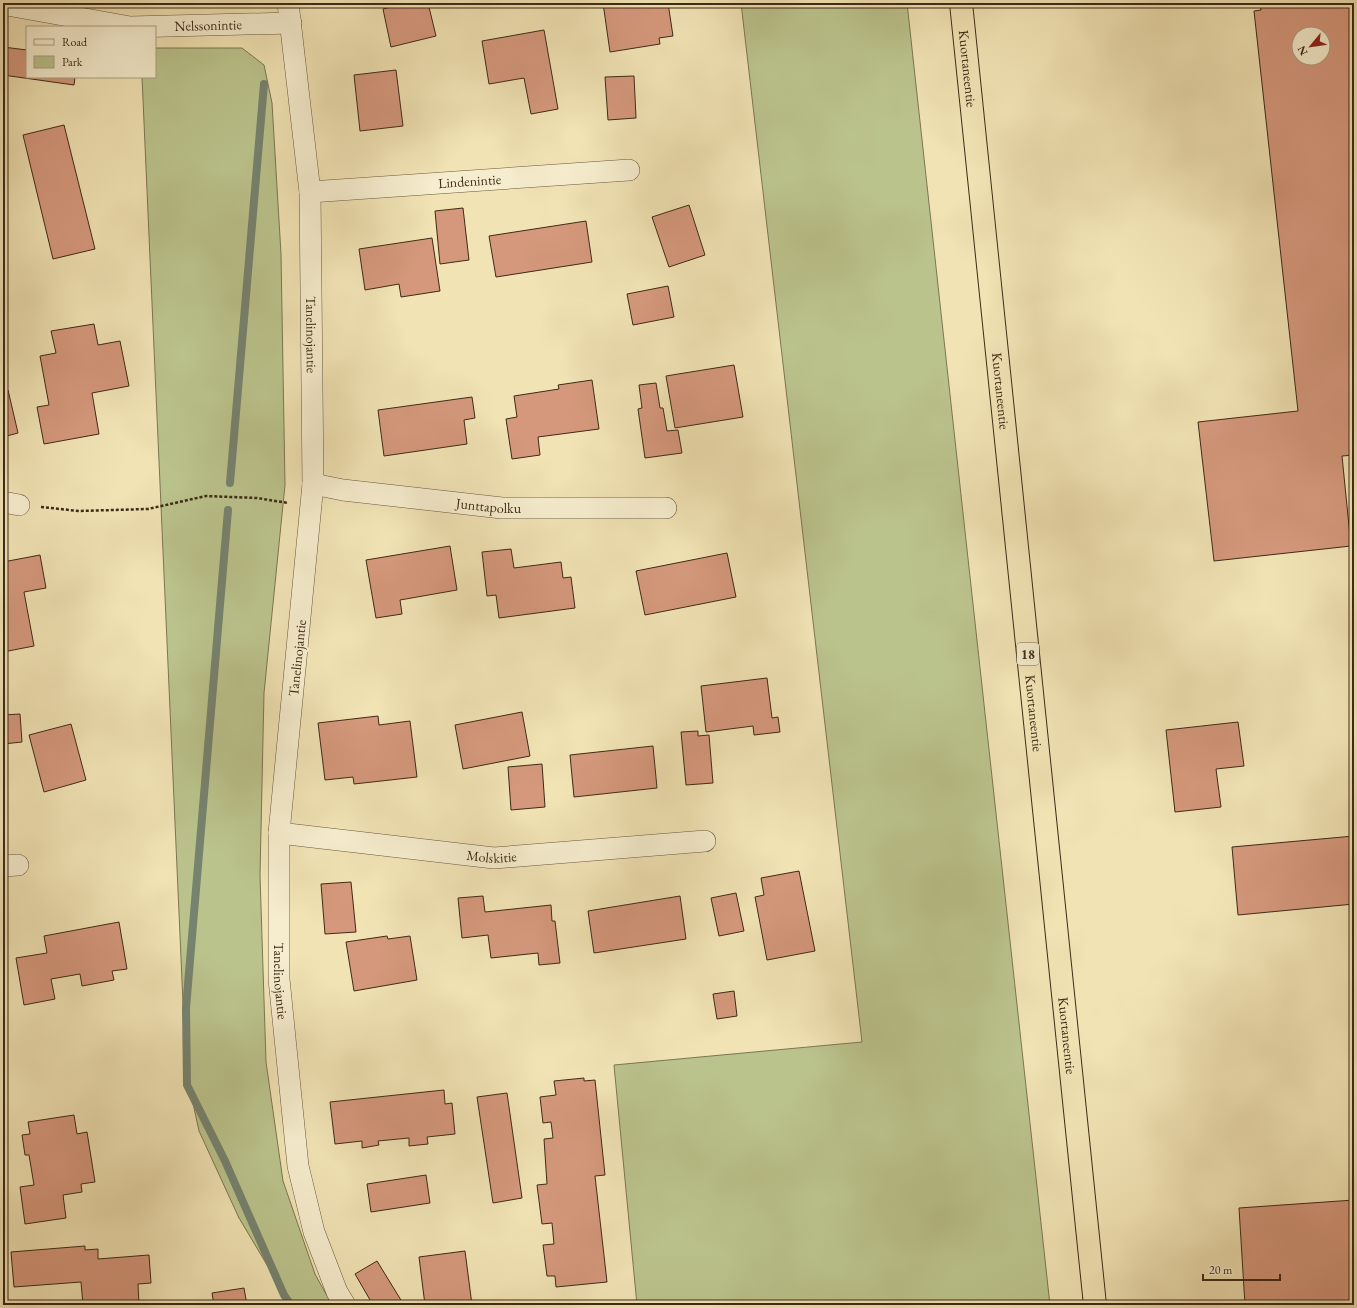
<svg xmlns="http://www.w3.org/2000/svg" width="1357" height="1308" font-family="'EB Garamond',serif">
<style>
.green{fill:#bbc38c;stroke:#7c7651}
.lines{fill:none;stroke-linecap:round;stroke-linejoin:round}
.stream{stroke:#76836f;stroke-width:8}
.building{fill:#d5987c;stroke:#3e2a16;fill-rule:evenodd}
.street-casing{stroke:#6b583e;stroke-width:22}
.highway-casing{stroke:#3e2a16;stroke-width:24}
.path{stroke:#3e2a16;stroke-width:2.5;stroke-dasharray:3 2;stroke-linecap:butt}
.street{stroke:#f6edce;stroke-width:21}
.highway{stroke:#f1e3b4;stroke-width:22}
.labels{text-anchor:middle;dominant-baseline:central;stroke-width:4;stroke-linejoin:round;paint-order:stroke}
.shield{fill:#f6edce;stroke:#75644d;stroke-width:1}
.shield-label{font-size:13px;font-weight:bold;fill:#3e2a16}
.street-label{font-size:14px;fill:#3e2a16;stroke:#f6edce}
</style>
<rect width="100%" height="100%" fill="#f1e3b4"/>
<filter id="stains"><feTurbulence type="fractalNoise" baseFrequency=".005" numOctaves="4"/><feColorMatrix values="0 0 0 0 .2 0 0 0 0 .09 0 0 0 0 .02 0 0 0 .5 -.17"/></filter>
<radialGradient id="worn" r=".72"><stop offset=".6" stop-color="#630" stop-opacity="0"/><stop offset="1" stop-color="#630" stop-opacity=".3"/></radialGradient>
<g class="green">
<polygon points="741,3 907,3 1050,1305 637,1305 614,1065 862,1042"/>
<polygon points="155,48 242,48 264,65 272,103 281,254 285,485 264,693 260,875 266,1062 283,1181 315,1274 332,1305 291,1305 239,1218 199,1131 186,1071 142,77 155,77"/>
</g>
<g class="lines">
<g class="stream">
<polyline points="230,483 264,84"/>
<polyline points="228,510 186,1008 187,1085 225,1161 284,1295 291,1305"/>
</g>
</g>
<g class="building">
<polygon points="409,3 428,3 436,36 391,47 383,9"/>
<polygon points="603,3 668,3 673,36 659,38 660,44 610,52"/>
<path d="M1260 3H1354V455L1342 456 1351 546 1214 561 1198 422 1298 411 1254 11 1261 10ZM1299 34H1323V58H1299Z"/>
<polygon points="544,30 558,109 531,114 524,78 489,84 482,41"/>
<polygon points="3,47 27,50 27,77 75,77 74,85 3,75"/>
<polygon points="396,70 403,126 360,131 354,75"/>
<polygon points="634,76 636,118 608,120 605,77"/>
<polygon points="64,125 95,249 53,259 23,135"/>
<polygon points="689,205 705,255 669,267 652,217"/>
<polygon points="463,208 469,260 440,264 435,211"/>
<polygon points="586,221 592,262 496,277 489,236"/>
<polygon points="432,238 440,291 401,297 399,284 365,290 359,249"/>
<polygon points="668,286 674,317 633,325 627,294"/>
<polygon points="94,324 98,345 120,341 129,386 92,393 99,434 44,444 37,407 49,405 40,356 56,353 51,331"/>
<polygon points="734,365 743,417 675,428 666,376"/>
<polygon points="592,380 599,429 538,437 540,455 512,459 506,419 517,417 514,396 559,389 558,385"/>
<polygon points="656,383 660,408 663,408 667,431 678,430 682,453 645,458 638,409 642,408 639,385"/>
<polygon points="8,390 18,433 3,437 3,391"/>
<polygon points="472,397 475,418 464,420 467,444 384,456 378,410"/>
<polygon points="450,546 457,590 400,600 402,614 376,618 366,560"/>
<polygon points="511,549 514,568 561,562 563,578 571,577 575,608 499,618 496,595 487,596 482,552"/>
<polygon points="727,553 736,597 645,615 636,571"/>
<polygon points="40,555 46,588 24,592 34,646 3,652 3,562"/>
<polygon points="767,678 772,718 778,717 780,732 754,735 753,726 706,732 701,686"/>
<polygon points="522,712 530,756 463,769 455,725"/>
<polygon points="20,714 22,742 3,744 3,715"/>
<polygon points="378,716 379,725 410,721 417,777 354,784 353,777 325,780 318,723"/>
<polygon points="1238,722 1244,766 1216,769 1221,807 1175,812 1166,730"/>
<polygon points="71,724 86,780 44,792 29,735"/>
<polygon points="698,731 698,736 709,735 713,783 686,785 681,732"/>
<polygon points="653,746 657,788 574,797 570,755"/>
<polygon points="542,764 545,807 511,810 508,767"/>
<polygon points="1354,836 1354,904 1238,915 1232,847"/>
<polygon points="799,871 815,951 767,960 755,897 764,895 761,878"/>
<polygon points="351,882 356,932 325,934 321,884"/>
<polygon points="736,893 744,931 719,936 711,898"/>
<polygon points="483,896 485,912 551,905 552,921 555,921 560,963 539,965 538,953 491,958 488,935 462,938 458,898"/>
<polygon points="680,896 686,939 594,953 588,911"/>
<polygon points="119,922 127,969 112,971 114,980 82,986 80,974 51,979 55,999 24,1005 16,958 47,953 44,936"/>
<polygon points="387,936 388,939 410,936 417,980 354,991 346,942"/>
<polygon points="734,991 737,1016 717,1019 713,994"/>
<polygon points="584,1078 584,1081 595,1080 605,1175 595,1176 607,1282 556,1287 555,1276 547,1276 543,1245 554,1244 552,1223 542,1224 537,1185 547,1184 544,1139 553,1138 551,1122 543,1123 540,1097 556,1095 554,1081"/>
<polygon points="444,1090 445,1104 452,1103 455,1134 427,1137 428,1144 409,1146 409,1138 378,1141 379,1145 362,1148 362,1141 335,1144 330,1102"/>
<polygon points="507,1093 522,1198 493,1203 477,1097"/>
<polygon points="74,1115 77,1134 87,1132 95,1182 81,1184 82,1192 63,1195 66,1218 25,1224 20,1187 34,1185 29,1155 25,1155 22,1135 30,1134 28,1122"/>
<polygon points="426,1175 430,1203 371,1212 367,1184"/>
<polygon points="1354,1200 1354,1305 1245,1305 1239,1208"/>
<polygon points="85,1246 85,1250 98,1249 98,1259 149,1255 151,1283 138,1284 139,1305 83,1305 81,1282 14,1287 11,1252"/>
<polygon points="465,1251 472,1305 425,1305 419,1257"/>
<polygon points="377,1261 404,1305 373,1305 355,1274"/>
<polygon points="244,1288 247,1305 214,1305 212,1293"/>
<polygon points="613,1301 613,1305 580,1305"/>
</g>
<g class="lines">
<g class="street-casing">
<g id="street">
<path id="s1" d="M288 3 310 192 313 484 279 833V979L298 1166 314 1232 337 1292 345 1305"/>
<path id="s2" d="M7 5 130 27 291 23"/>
<path id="s3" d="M310 192 629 170"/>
<path id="s4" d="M313 484 343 490 502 508H666"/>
<polyline points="3,502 19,505"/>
<path id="s5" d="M279 833 494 858 705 841"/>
<polyline points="3,866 18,865"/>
</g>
</g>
<g class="highway-casing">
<g id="highway">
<path id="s6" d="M961 3 1095 1305"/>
</g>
</g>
<polyline class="path" points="41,507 79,511 148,509 206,496 257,498 288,503"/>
<use href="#street" class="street"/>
<use href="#highway" class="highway"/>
</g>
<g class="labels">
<rect class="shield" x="1017" y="643" width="22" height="22" rx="3"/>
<g class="shield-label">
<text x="1028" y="654">18</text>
</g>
<g class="street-label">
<text stroke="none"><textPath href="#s2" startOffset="203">Nelssonintie</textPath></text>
<text stroke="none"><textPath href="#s6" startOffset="66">Kuortaneentie</textPath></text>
<text stroke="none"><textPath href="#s3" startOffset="160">Lindenintie</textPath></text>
<text stroke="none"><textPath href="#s1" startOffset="333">Tanelinojantie</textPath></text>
<text stroke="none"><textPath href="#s6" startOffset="390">Kuortaneentie</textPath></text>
<text stroke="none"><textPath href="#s4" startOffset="177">Junttapolku</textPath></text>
<text transform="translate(297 658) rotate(-84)">Tanelinojantie</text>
<text stroke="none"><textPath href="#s6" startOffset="714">Kuortaneentie</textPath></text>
<text stroke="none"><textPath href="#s5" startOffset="214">Molskitie</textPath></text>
<text stroke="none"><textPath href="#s1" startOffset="981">Tanelinojantie</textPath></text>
<text stroke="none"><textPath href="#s6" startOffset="1038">Kuortaneentie</textPath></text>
</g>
</g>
<rect width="1357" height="1308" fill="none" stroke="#f1e3b4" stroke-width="16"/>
<rect x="4" y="4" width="1349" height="1300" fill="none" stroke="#3e2a16" stroke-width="2"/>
<rect x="8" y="8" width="1341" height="1292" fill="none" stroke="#3e2a16"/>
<rect x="26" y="26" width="130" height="52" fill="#f6edce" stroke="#ac9f84"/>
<rect x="34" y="39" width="20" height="6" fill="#f6edce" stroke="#ac9f84"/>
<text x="62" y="46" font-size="12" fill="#3e2a16">Road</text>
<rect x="34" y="56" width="20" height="12" fill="#bbc38c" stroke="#ac9f84"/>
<text x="62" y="66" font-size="12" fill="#3e2a16">Park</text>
<g transform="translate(1311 46) rotate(241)"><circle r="19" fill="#f6edce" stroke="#ac9f84"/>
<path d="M0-3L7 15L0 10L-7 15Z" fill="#8f2418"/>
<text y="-6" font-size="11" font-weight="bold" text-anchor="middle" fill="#3e2a16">N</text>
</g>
<path d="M1203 1274v6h77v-6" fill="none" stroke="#3e2a16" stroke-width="2"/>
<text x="1209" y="1274" font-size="12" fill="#3e2a16" stroke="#f6edce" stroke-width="3" paint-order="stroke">20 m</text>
<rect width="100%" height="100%" filter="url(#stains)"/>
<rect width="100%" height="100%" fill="url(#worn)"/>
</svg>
